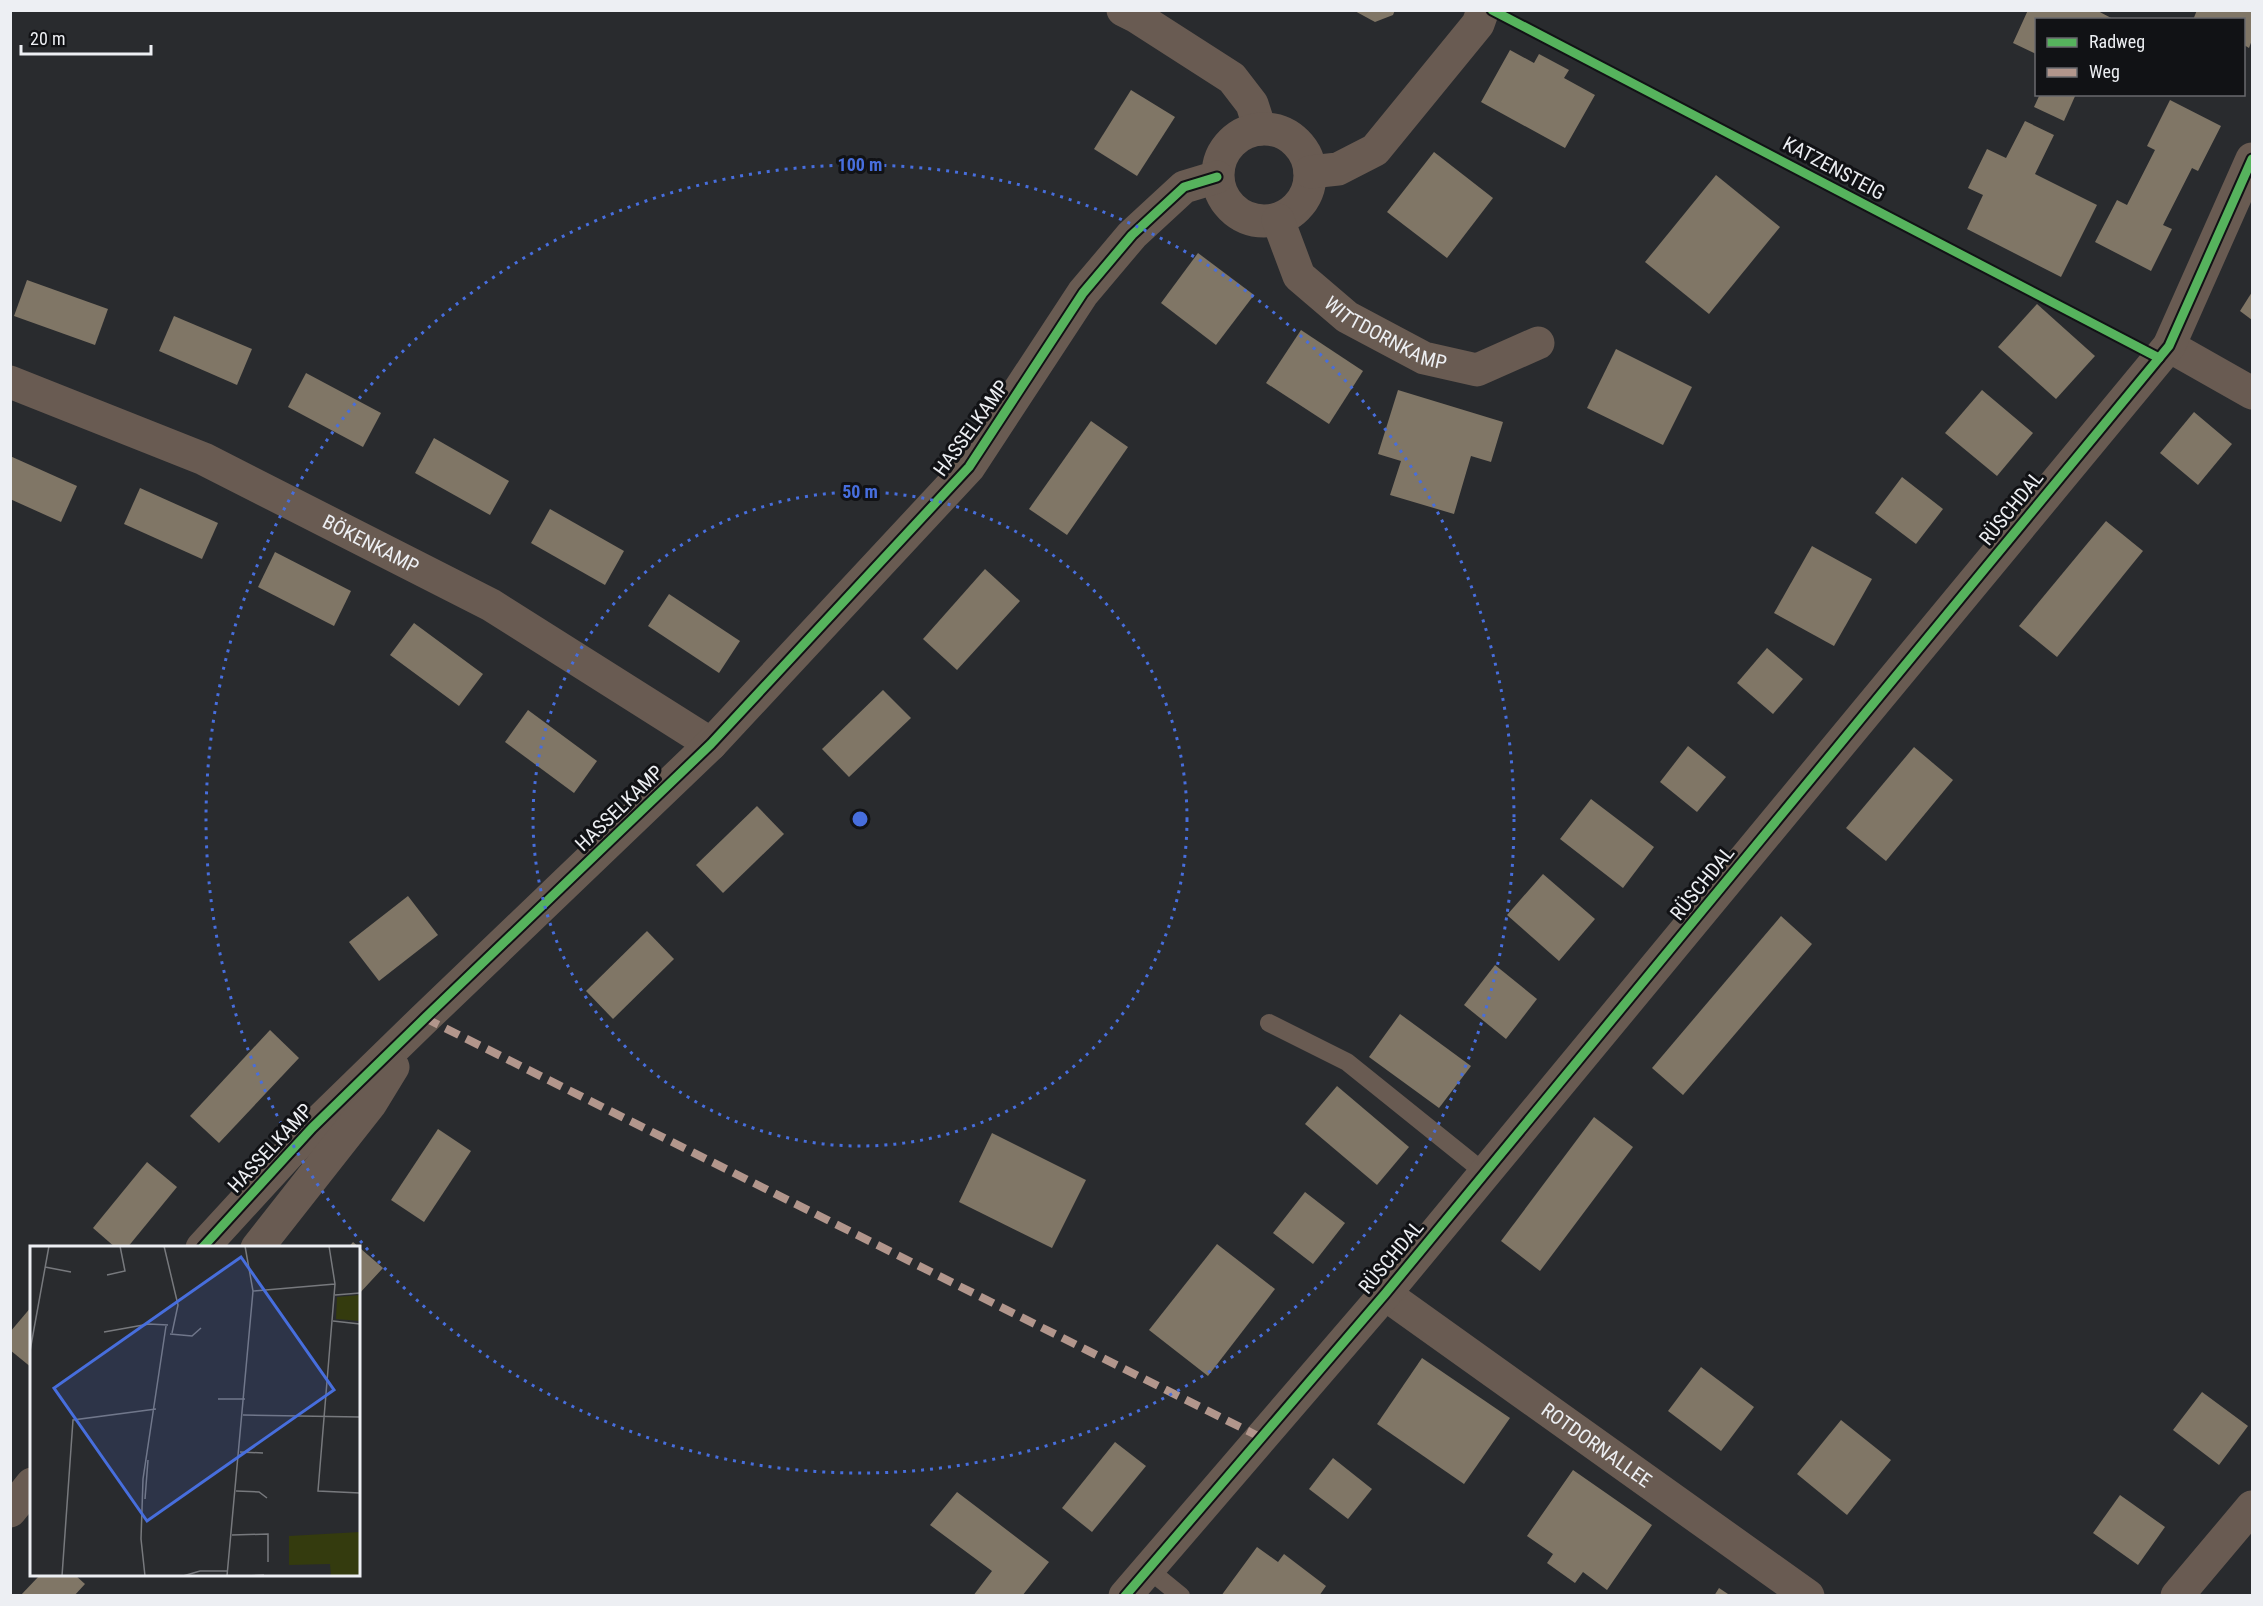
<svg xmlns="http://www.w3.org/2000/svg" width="2263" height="1606" font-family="'Roboto Condensed',sans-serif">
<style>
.building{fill:#807666}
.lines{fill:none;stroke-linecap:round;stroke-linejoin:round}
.lane{stroke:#695b52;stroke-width:18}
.street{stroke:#695b52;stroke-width:33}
.quiet{stroke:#b2968c;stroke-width:8;stroke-dasharray:15 8;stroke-linecap:butt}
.cycleway-casing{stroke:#111215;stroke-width:13}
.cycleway{stroke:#56b35d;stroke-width:9}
.ring{fill:none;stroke:#476edd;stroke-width:3;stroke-dasharray:3 6}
.labels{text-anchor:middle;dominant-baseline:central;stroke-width:6;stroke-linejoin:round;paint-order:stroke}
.street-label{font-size:20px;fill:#edeff3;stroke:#111215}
.inset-road{fill:none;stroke:#77797d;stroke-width:1.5}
.view{fill:#476edd;fill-opacity:0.15;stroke:#476edd;stroke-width:3}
.inset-edge{fill:none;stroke:#edeff3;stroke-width:3}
.centre{fill:#476edd;stroke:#111215;stroke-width:3}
.ring-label{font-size:18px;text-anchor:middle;font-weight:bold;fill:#476edd;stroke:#111215;stroke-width:6;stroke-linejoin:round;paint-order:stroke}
</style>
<rect width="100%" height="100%" fill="#292b2e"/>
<g class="building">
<polygon points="1353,10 1395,10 1393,15 1375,22"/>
<polygon points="2028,10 2096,10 2115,20 2036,20 2036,54 2013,43"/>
<polygon points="2197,10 2252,10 2252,40 2249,48 2244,45 2244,20 2193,20"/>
<polygon points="1510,50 1534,63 1539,54 1569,70 1564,78 1595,95 1565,148 1481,102"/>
<polygon points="1131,90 1175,117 1137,176 1094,149"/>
<polygon points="2040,94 2076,94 2064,121 2034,107"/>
<polygon points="2170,100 2221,126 2198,171 2192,168 2163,225 2172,229 2151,271 2095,242 2117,200 2127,205 2155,150 2147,146"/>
<polygon points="2025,121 2054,135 2035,174 2097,205 2061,277 1967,229 1983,195 1968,188 1987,149 2006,158"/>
<polygon points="1434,152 1493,198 1447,258 1387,212"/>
<polygon points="1716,175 1780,227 1709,314 1645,262"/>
<polygon points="1198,253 1254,295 1216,345 1161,303"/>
<polygon points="27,280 108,309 95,345 14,316"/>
<polygon points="2252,292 2252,320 2240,311"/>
<polygon points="2037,304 2095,356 2056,399 1998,347"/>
<polygon points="174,316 252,349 237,385 159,351"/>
<polygon points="1301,330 1363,371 1329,424 1266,383"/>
<polygon points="1616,349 1692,387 1663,445 1587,408"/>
<polygon points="306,373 381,413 363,447 288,407"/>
<polygon points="1398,390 1503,422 1491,462 1471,456 1454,514 1390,495 1401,461 1378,454"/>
<polygon points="1982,390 2033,433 1997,476 1945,433"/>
<polygon points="2194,412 2232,444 2198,485 2160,453"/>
<polygon points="1091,421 1128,447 1067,535 1029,509"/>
<polygon points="434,438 509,481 490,515 415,473"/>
<polygon points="10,456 77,486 61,522 10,499"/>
<polygon points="1902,477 1943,509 1916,544 1875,513"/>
<polygon points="140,488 218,523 202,559 124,524"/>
<polygon points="550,509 624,551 605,585 531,543"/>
<polygon points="2106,521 2143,551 2057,657 2019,626"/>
<polygon points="1812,546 1872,579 1834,646 1774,613"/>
<polygon points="275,552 351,591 334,626 258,587"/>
<polygon points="985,569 1020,601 957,670 923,639"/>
<polygon points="669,594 740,641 719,673 648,626"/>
<polygon points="414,623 483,674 459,706 390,655"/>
<polygon points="1767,648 1803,679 1773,714 1737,683"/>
<polygon points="883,690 911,718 849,777 822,749"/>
<polygon points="528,710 597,761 574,793 505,742"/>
<polygon points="1688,746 1726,777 1697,812 1660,782"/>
<polygon points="1914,747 1953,780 1886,861 1846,828"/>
<polygon points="1591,799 1654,847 1623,888 1560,839"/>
<polygon points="757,806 784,834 723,893 696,865"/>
<polygon points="1543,874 1595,919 1559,961 1507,915"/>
<polygon points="408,896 438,935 379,981 349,942"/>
<polygon points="1781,916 1812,944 1683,1095 1652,1068"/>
<polygon points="647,931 674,959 613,1019 586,991"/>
<polygon points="1495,965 1537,999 1506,1039 1464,1005"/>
<polygon points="1400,1014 1471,1066 1439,1108 1369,1057"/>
<polygon points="270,1030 299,1058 219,1143 190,1116"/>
<polygon points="1337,1086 1409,1147 1377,1185 1305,1124"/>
<polygon points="1594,1117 1633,1147 1540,1271 1501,1241"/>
<polygon points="438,1129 471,1151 424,1222 391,1200"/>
<polygon points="992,1133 1086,1180 1052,1248 959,1202"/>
<polygon points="147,1162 177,1187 127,1248 116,1248 93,1228"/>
<polygon points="1305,1192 1345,1223 1313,1264 1273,1233"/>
<polygon points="353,1242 383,1268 358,1295 358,1248 348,1248"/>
<polygon points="1217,1244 1275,1289 1208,1376 1149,1330"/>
<polygon points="32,1306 32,1368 10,1350 10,1332"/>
<polygon points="1422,1358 1510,1418 1464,1484 1377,1424"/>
<polygon points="1701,1367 1754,1407 1721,1451 1668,1411"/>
<polygon points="2202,1392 2248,1426 2219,1465 2173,1430"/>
<polygon points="1841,1420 1891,1460 1847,1515 1797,1474"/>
<polygon points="1115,1442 1146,1466 1092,1532 1062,1508"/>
<polygon points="1333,1458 1372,1489 1348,1519 1309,1489"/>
<polygon points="1573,1470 1652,1525 1607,1590 1583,1572 1575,1583 1547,1563 1553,1554 1527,1536"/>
<polygon points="957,1492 1049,1562 1022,1596 973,1596 992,1571 930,1525"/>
<polygon points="2120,1495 2165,1527 2138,1565 2093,1533"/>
<polygon points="1257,1547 1278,1562 1284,1554 1326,1586 1319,1596 1221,1596"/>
<polygon points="40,1575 75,1575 85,1584 74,1596 20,1596"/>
<polygon points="1719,1588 1731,1596 1714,1596"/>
</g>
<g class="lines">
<g class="lane">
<polyline points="1269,1023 1347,1062 1485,1173"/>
<polyline points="1148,1569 1181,1596"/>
</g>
<g class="street">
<polyline points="1123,10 1137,17 1232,78 1252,104 1260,129"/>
<circle cx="1264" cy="175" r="46"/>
<polyline points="1310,172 1338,169 1375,150 1478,24 1483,10"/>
<path id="s1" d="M1278 220 1299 276 1347 317 1424 358 1477 370 1538 343"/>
<polyline points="2169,346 2252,393"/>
<path id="s2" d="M10 382 204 459 491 605 711 744"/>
<polyline points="202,1248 312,1128 425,1018 711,744 969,467 1083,293 1132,235 1184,187 1217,177"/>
<polyline points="257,1248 371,1103 393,1067"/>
<path id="s3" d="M1385 1294 1808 1596"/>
<polyline points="10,1511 32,1484"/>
<polyline points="1125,1596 1385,1294 2169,346 2252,159"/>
<polyline points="2177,1596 2252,1507"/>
</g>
<polyline class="quiet" points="425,1018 1260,1437"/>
<g class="cycleway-casing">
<g id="cycleway">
<polyline points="1492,10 2159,358"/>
<polyline points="202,1248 312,1128 425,1018 711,744 969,467 1083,293 1132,235 1184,187 1217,177"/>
<polyline points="1125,1596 1385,1294 2169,346 2252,159"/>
</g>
</g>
<use href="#cycleway" class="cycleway"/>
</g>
<g class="ring">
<circle cx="860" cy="819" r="327"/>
<circle cx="860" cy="819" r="654"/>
</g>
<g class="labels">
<g class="street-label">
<text transform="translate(1834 168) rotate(28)">KATZENSTEIG</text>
<text stroke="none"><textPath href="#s1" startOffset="165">WITTDORNKAMP</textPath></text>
<text transform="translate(971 428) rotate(-54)">HASSELKAMP</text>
<text transform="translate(2011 508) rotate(-51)">RÜSCHDAL</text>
<text stroke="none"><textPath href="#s2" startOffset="396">BÖKENKAMP</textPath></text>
<text transform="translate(619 808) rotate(-44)">HASSELKAMP</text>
<text transform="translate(1702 883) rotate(-51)">RÜSCHDAL</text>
<text transform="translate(270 1148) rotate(-47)">HASSELKAMP</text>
<text transform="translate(1391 1257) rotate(-50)">RÜSCHDAL</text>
<text stroke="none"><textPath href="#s3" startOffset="260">ROTDORNALLEE</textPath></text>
</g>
</g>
<g transform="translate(30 1246)">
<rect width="330" height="330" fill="#292b2e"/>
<path d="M330 49V75L306 73 307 51ZM330 286V330H301L300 318 259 319V290Z" fill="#343b0e"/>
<path class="inset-road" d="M134 0 148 59 142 87M299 0 305 38 288 245 330 247M15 21 41 26M77 29 95 25 90 0M223 45 305 38M305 49 330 47M303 75 330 78M74 86 119 78 138 79M140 88 162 90 171 82M0 105 19 0M188 153H215M213 169 330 171M210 206 233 207M206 245 229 246 237 252M115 253 118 214M202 289 238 288V316M32 330 43 174 126 163M115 330 111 293 113 233 136 80M153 330 170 325H198M197 330 223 45 215 0M216 330 234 329"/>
<path class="view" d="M211 11 304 144 117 275 24 142Z"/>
<rect width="330" height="330" class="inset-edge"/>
</g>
<circle cx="860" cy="819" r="9" class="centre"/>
<g class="ring-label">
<text x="860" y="171">100 m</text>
<text x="860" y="498">50 m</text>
</g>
<rect width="2263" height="1606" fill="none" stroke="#edeff3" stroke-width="24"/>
<rect x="2035" y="18" width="210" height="78" fill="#111215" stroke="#696a6e" stroke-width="1.5"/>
<rect x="2047" y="38" width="30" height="9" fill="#56b35d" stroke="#696a6e" stroke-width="1.5"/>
<text x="2089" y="48" font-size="18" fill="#edeff3">Radweg</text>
<rect x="2047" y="68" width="30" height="9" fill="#b2968c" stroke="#696a6e" stroke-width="1.5"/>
<text x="2089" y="78" font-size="18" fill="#edeff3">Weg</text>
<path d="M21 45v9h130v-9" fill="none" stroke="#edeff3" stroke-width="3"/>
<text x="30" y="45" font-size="18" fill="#edeff3" stroke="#111215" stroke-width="4.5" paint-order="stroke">20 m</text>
</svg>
